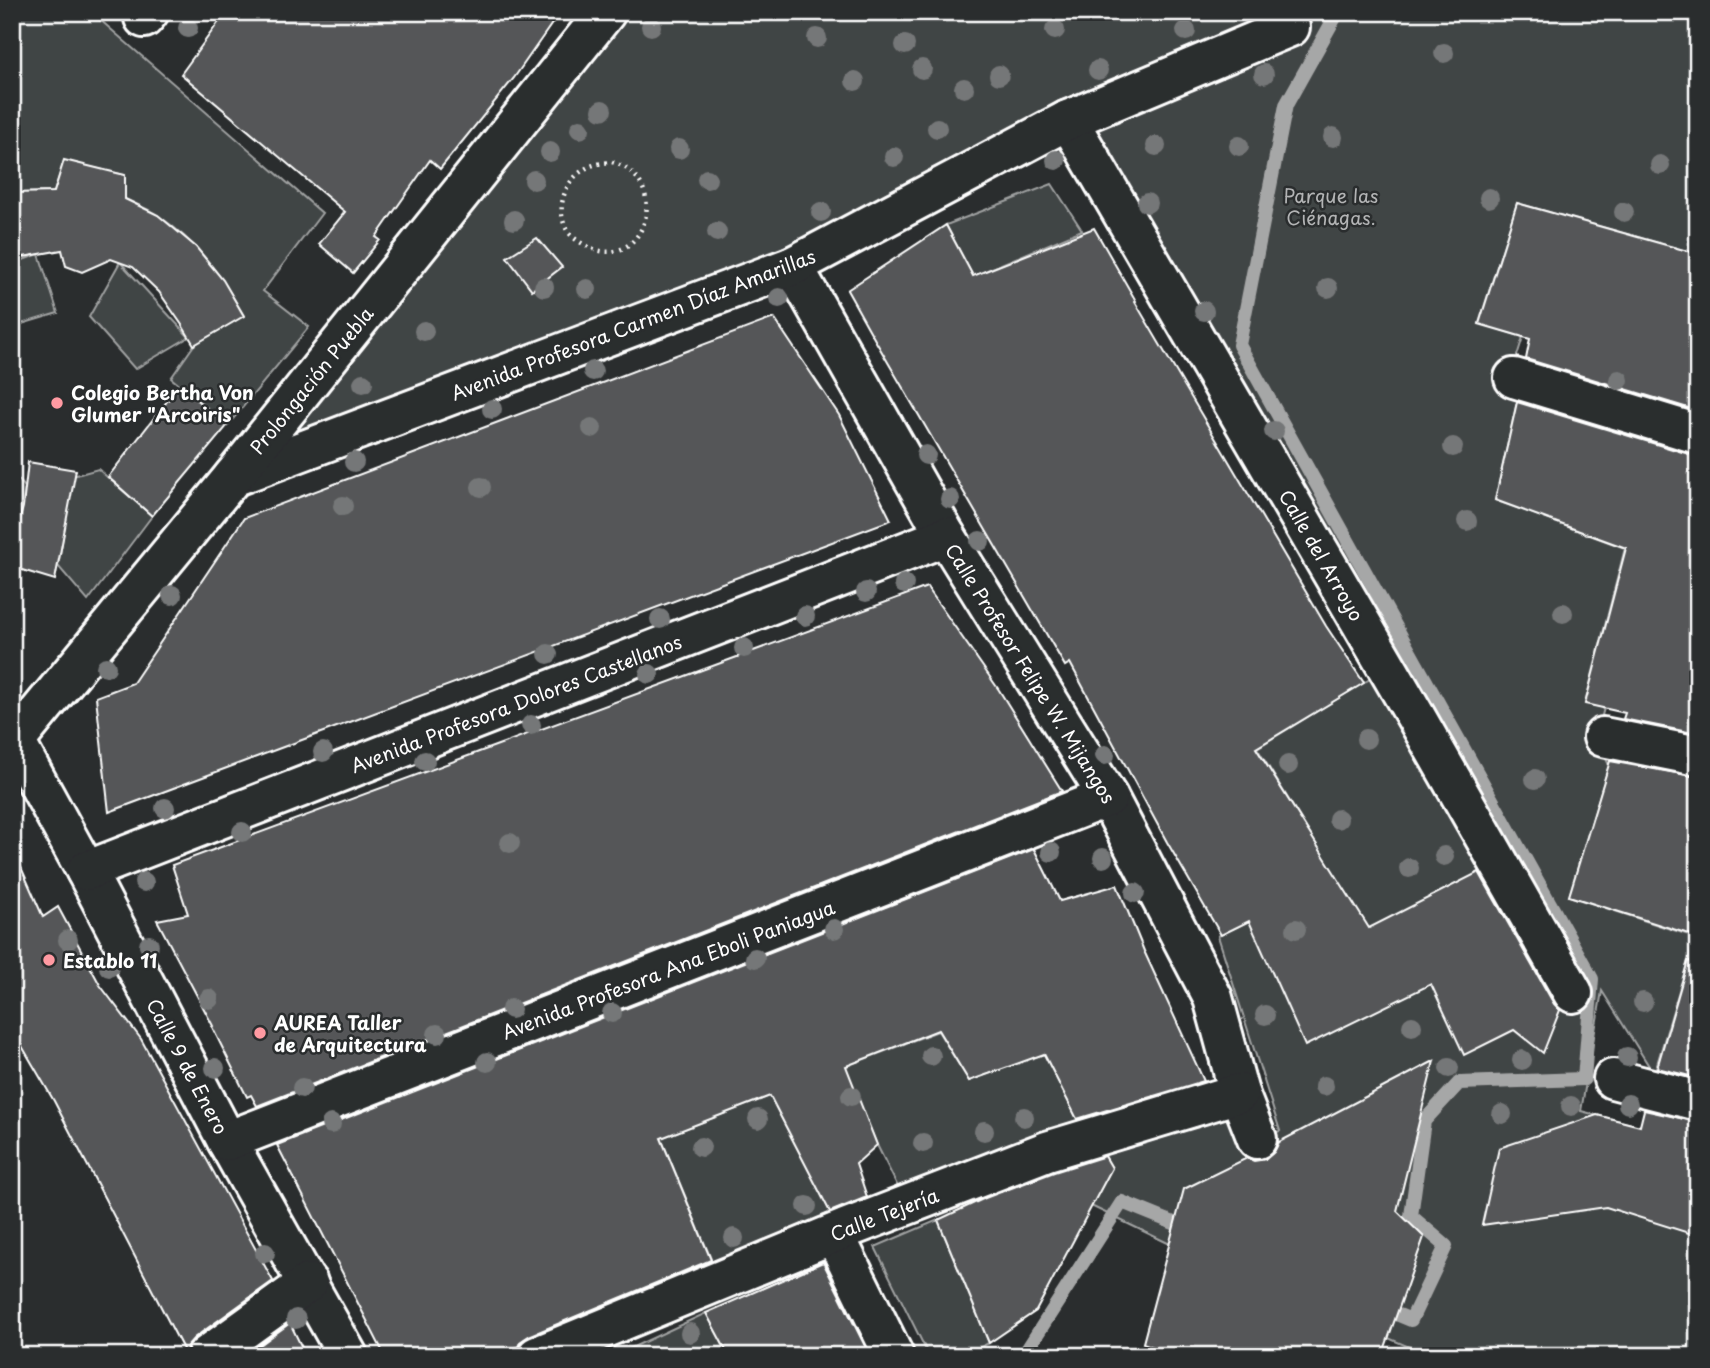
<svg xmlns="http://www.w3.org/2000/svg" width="1710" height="1368" font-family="'Playpen Sans',sans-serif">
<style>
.green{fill:#414445;stroke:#a0a2a2;stroke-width:2}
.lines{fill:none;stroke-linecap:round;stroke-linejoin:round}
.stream{stroke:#a6a7a7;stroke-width:14}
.building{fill:#555758;stroke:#fff;stroke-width:2}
.minor-casing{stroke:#fff;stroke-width:44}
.path{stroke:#fff;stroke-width:4.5;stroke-dasharray:2 5;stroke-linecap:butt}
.minor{stroke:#2a2d2e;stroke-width:38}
.tree{fill:#757778}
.poi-dot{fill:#ff9aa2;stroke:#2a2d2e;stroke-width:2.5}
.labels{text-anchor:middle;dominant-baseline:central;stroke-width:5;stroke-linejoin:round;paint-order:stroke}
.park-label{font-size:19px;fill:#b3b4b5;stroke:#2a2d2e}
.street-label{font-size:19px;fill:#fff;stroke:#2a2d2e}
.poi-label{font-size:19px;font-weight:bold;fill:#fff;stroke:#2a2d2e;text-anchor:start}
</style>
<rect width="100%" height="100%" fill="#2a2d2e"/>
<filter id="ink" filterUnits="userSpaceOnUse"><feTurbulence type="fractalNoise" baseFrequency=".0143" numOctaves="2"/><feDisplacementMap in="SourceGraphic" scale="14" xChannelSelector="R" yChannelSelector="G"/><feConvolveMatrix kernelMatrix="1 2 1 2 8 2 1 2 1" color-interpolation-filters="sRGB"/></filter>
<g filter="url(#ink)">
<g class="green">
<path d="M12 12H91L322 213 263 291 309 327 228 425 171 378 194 345 244 316C220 274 199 244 159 216 149 209 136 204 125 199V175L64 161 54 192 17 193 12 194Z"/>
<polygon points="607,12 1698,12 1698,254 1517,203 1479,323 1523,337 1505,394 1518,397 1495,500 1625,548 1585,703 1604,708 1596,738 1609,765 1569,896 1695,937 1654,1074 1602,991 1581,1111 1698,1141 1698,1356 1430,1356 1170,1244 1091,1206 1112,1168 1099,1147 1233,1116 1246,1144 1280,1131 1218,936 1337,878 1257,748 1401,660 1075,125 788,257 262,456"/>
<polygon points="1052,184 1082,230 973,276 946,225"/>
<polygon points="39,254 58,313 18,325 12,315 12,264"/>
<polygon points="120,262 189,337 135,369 89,317"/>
<polygon points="98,469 152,516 88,601 58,566 66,519 62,479"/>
<polygon points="12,472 25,487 22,508 12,549"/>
<polygon points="938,1031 969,1081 1044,1054 1083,1130 902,1195 877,1145 868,1123 812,1079"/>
<polygon points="770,1096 837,1224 716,1271 661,1138"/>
<polygon points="938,1220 989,1343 962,1356 929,1356 875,1247"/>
<polygon points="706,1313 729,1356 614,1356"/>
</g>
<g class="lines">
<g class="stream">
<polyline points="1338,12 1286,105 1239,345 1592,979 1584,1079 1459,1083 1424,1121 1411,1216 1446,1246 1411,1320 1382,1308"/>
<polyline points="1023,1356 1122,1202 1191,1230"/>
</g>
</g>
<g class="building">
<polygon points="226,12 560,12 514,78 440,169 430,160 376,237 380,240 353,273 319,244 345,212 181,74"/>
<polygon points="64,160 125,175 125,199 158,215 196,247 223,280 244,316 194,345 182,325 159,292 133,267 111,259 82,272 66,266 62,250 12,259 12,193 54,192"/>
<polygon points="1517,203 1698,254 1698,411 1526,359 1530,339 1479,324"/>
<polygon points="946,225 973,276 1094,228 1136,301 1135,302 1326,626 1364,683 1256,748 1369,928 1479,872 1554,1004 1560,1010 1543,1053 1514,1030 1464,1055 1431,984 1305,1046 1249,921 1221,935 1167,842 1070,663 1065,666 875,340 847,290"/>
<polygon points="537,238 562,267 532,290 507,257"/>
<polygon points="774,318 839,415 891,520 109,812 96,697 133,683 244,518"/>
<polygon points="179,386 228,425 152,516 108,477"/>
<polygon points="1517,402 1692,455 1698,455 1698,734 1623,719 1625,713 1585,704 1626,548 1495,500"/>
<polygon points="28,462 76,470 55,580 12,567 12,549 23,507"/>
<polygon points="927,587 999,690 1062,791 257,1106 251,1095 247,1097 212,1027 213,1026 157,920 188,914 172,865"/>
<polygon points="1610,761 1698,777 1698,937 1569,896"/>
<polygon points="12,847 43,917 58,907 100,985 141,1039 273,1281 194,1338 187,1346 186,1355 54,1101 12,1029"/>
<polygon points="1034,849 1060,901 1117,885 1144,951 1204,1081 1077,1119 1044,1054 969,1081 938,1030 846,1066 877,1145 856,1164 867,1197 830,1212 770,1096 661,1138 711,1260 529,1336 520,1342 518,1347 495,1356 385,1356 277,1145"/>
<polygon points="1688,961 1698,962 1698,1078 1657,1068"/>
<polygon points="1434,1061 1397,1211 1424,1237 1382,1356 1176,1356 1143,1343 1184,1189 1247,1158 1254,1161 1266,1159 1274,1152 1279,1142"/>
<polygon points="1644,1110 1698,1122 1698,1236 1606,1207 1482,1225 1499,1148 1597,1115 1640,1126"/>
<polygon points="1105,1156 1112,1168 1036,1311 989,1343 938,1220 985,1198 1054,1172"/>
<polygon points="823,1262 870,1356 729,1356 706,1313"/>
<polygon points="290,1323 306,1356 245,1356"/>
</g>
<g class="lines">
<g class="minor-casing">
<g id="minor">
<polyline points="144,18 149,12"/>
<polyline points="1068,120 1416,717 1573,993"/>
<polyline points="793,266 946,536 1108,797 1213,998 1239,1093 1257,1139"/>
<polyline points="1514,378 1698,434"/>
<polyline points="233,477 793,266 1068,120 1290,27"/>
<polyline points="12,736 86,871 227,1141 348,1356"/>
<polyline points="1603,737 1698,756"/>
<polyline points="12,745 233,477 606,12"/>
<polyline points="86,871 946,536"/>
<polyline points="1613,1079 1698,1101"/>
<polyline points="227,1141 1108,797"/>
<polyline points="834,1234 894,1356"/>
<polyline points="207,1356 308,1283"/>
<polyline points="537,1356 845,1229 1047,1151 1239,1093"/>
</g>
</g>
<path class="path" d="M612 162C674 181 644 271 591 248 583 244 575 240 569 233 555 214 562 184 582 171 591 164 601 163 612 162Z"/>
<use href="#minor" class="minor"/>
</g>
<g class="tree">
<circle cx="651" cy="26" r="10"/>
<circle cx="188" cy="28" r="10"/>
<circle cx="1055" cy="30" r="10"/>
<circle cx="1186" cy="31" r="10"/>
<circle cx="817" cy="38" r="10"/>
<circle cx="905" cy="45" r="10"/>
<circle cx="1444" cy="53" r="10"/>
<circle cx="922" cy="69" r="10"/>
<circle cx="1098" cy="70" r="10"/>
<circle cx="1264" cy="74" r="10"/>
<circle cx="999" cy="75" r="10"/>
<circle cx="855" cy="81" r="10"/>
<circle cx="964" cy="88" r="10"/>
<circle cx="602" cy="110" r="10"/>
<circle cx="937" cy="128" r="10"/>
<circle cx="580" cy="129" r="10"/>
<circle cx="1333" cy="137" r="10"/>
<circle cx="1156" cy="146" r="10"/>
<circle cx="1239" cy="146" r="10"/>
<circle cx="679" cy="149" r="10"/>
<circle cx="550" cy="152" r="10"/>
<circle cx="894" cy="157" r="10"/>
<circle cx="1056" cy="160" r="10"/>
<circle cx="1660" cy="165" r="10"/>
<circle cx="707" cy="179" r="10"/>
<circle cx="534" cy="180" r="10"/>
<circle cx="1489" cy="198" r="10"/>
<circle cx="1147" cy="203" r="10"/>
<circle cx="821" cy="212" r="10"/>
<circle cx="1624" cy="212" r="10"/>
<circle cx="514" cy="220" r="10"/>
<circle cx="717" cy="232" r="10"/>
<circle cx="544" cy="287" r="10"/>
<circle cx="1328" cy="288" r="10"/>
<circle cx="587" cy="289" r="10"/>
<circle cx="779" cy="298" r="10"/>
<circle cx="1204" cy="311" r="10"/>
<circle cx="424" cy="331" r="10"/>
<circle cx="593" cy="371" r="10"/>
<circle cx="1619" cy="380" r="10"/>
<circle cx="363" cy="383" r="10"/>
<circle cx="492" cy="409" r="10"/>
<circle cx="592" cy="428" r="10"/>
<circle cx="1274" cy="431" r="10"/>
<circle cx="1453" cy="447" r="10"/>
<circle cx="926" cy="455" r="10"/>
<circle cx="354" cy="462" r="10"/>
<circle cx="481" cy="487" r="10"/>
<circle cx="950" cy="499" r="10"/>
<circle cx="343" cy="506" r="10"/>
<circle cx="1467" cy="521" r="10"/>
<circle cx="980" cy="541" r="10"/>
<circle cx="904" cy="584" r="10"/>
<circle cx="866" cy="592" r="10"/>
<circle cx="172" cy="595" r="10"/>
<circle cx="1563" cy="613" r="10"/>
<circle cx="805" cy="616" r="10"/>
<circle cx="660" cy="619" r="10"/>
<circle cx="744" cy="648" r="10"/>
<circle cx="548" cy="654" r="10"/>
<circle cx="106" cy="667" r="10"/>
<circle cx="649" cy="674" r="10"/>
<circle cx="531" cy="725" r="10"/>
<circle cx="1366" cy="739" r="10"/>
<circle cx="323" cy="752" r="10"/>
<circle cx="1105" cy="755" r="10"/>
<circle cx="425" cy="761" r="10"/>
<circle cx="1288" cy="765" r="10"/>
<circle cx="1535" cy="779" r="10"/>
<circle cx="165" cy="808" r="10"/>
<circle cx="1338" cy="819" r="10"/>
<circle cx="242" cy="832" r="10"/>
<circle cx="510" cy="843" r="10"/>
<circle cx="1051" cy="852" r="10"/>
<circle cx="1444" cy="856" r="10"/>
<circle cx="1103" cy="858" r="10"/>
<circle cx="1409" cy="868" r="10"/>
<circle cx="144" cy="882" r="10"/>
<circle cx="1135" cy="893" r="10"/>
<circle cx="834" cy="929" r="10"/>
<circle cx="1296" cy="929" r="10"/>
<circle cx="68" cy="940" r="10"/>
<circle cx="149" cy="945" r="10"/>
<circle cx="755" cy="958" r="10"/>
<circle cx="109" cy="967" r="10"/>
<circle cx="209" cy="999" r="10"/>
<circle cx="1643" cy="1002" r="10"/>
<circle cx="511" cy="1009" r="10"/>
<circle cx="612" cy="1013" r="10"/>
<circle cx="1265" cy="1015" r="10"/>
<circle cx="1412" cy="1026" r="10"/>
<circle cx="437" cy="1034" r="10"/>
<circle cx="931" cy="1056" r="10"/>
<circle cx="1627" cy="1057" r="10"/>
<circle cx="1522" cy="1060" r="10"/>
<circle cx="487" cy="1062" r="10"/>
<circle cx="215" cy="1068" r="10"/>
<circle cx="1449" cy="1068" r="10"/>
<circle cx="1324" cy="1086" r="10"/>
<circle cx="302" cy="1088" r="10"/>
<circle cx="851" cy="1096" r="10"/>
<circle cx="1628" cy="1104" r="10"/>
<circle cx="1571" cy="1106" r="10"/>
<circle cx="1502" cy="1114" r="10"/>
<circle cx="1024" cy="1117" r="10"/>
<circle cx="758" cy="1119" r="10"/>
<circle cx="331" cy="1124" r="10"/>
<circle cx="984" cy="1131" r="10"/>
<circle cx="923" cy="1143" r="10"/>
<circle cx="701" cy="1147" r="10"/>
<circle cx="807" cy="1206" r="10"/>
<circle cx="734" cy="1238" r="10"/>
<circle cx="265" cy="1253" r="10"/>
<circle cx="296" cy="1319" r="10"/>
<circle cx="690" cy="1333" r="10"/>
</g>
</g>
<g class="poi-dot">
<circle cx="57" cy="403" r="7"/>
<circle cx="49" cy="960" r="7"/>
<circle cx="260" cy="1033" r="7"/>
</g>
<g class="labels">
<g class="park-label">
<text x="1331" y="195">Parque las<tspan x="1331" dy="22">Ciénagas.</tspan></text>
</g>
<g class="street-label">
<text transform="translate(633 324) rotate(-21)">Avenida Profesora Carmen Díaz Amarillas</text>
<text transform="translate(311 380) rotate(-51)">Prolongación Puebla</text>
<text transform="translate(1322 555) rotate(60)">Calle del Arroyo</text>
<text transform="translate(1031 673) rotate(58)">Calle Profesor Felipe W. Mijangos</text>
<text transform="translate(516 703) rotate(-21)">Avenida Profesora Dolores Castellanos</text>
<text transform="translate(668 969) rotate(-21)">Avenida Profesora Ana Eboli Paniagua</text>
<text transform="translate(188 1066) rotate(62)">Calle 9 de Enero</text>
<text transform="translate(884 1214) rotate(-21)">Calle Tejería</text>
</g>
<g class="poi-label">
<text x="71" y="392">Colegio Bertha Von<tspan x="71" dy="22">Glumer "Arcoiris"</tspan></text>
<text x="63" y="960">Establo 11</text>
<text x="274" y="1022">AUREA Taller<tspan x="274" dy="22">de Arquitectura</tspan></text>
</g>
</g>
<rect width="1710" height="1368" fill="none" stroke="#2a2d2e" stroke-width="42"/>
<rect x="21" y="21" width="1668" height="1326" fill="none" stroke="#fff" stroke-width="2.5" filter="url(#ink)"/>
</svg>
